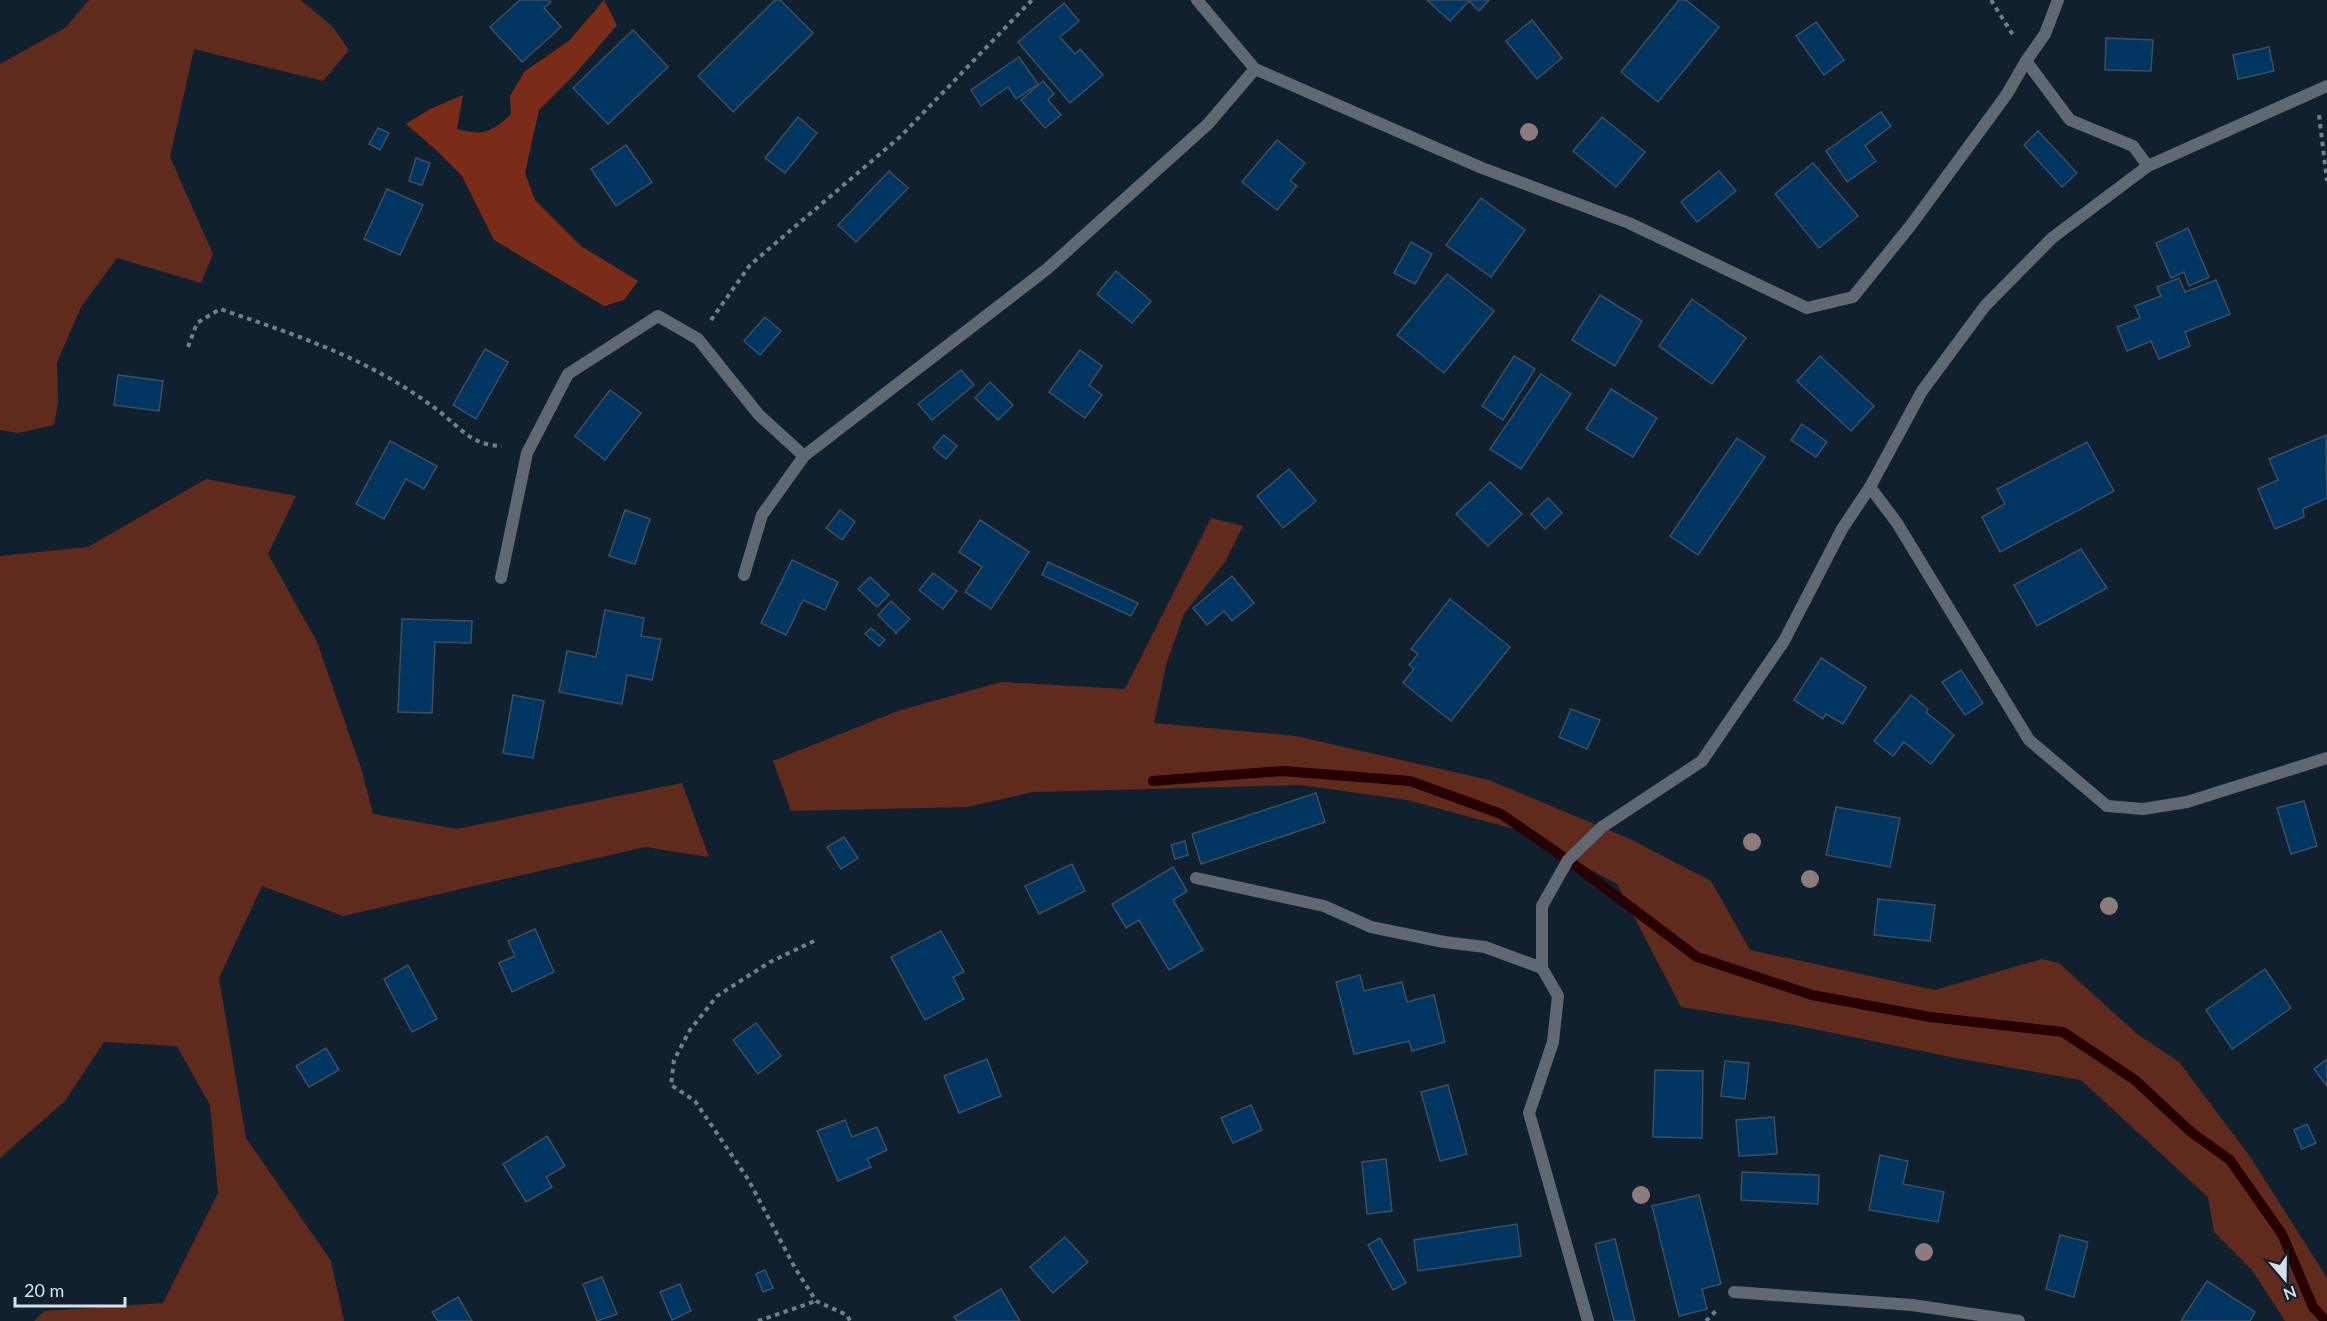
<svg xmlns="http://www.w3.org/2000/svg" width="2327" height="1321" font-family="Lato,sans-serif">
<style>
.green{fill:#602b1d}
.forest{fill:#7b2c18}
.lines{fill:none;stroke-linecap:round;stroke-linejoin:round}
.stream{stroke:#260100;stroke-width:10}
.building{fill:#003661;stroke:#3d4e60;stroke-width:1.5}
.path{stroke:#717e8b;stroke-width:4;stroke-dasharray:4.5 4.5;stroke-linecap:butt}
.lane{stroke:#606871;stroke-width:12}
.street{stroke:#606871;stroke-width:12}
.tree{fill:#8e7b7b}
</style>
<rect width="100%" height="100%" fill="#10202f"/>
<g class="green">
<polygon points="89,0 301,0 333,27 349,50 323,81 194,49 170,157 213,254 201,283 117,258 81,307 57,362 58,403 54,425 18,433 0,430 0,64 65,28"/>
<polygon points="206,479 296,496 268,554 317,642 362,771 373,814 457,829 682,783 709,857 645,847 343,916 262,886 219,978 246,1138 331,1261 344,1321 34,1321 44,1311 163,1303 218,1193 210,1105 177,1046 104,1042 65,1101 0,1158 0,556 88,547"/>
<polygon points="1211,518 1243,526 1225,562 1184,614 1166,665 1154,723 1296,736 1489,780 1630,839 1711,881 1750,950 1935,990 2042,959 2059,963 2136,1033 2179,1062 2251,1158 2327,1278 2327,1321 2285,1321 2252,1270 2214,1232 2208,1197 2081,1080 1956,1058 1794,1025 1681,1007 1617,884 1518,830 1407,800 1300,785 1033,792 967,807 791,811 773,761 898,711 1001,682 1125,689"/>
</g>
<path class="forest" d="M604 0 617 25 576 73 539 110 525 173 535 200 581 246 638 281 624 300 604 306 494 240 462 176 435 149 406 124 430 109 463 95 457 129C483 136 491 133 511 114L510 96 525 71 569 41Z"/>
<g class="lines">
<polyline class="stream" points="1153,781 1283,771 1410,781 1501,814 1568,860 1697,957 1812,995 1930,1017 2063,1032 2135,1080 2191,1132 2230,1160 2282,1234 2313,1307 2326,1321"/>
</g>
<g class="building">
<polygon points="520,0 549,0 551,2 544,8 561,27 522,62 490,27"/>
<polygon points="775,0 780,0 813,33 733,112 698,76"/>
<polygon points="1427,0 1489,0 1479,11 1469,1 1450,21"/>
<polygon points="1679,0 1686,0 1719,27 1658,102 1621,72"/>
<polygon points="1064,3 1079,21 1060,37 1075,54 1080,49 1103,75 1070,103 1018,42"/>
<polygon points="1532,20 1562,58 1537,79 1506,41"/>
<polygon points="1816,22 1844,60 1824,75 1796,36"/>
<polygon points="633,30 668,67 608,124 573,88"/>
<polygon points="2106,38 2153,40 2151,71 2105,70"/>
<polygon points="2269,47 2274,71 2238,79 2233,55"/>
<polygon points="1019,57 1038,84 1016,99 1008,87 981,106 971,90"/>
<polygon points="1043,81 1054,94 1048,100 1061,115 1045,128 1021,100"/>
<polygon points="1881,112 1891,126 1865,146 1876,161 1847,182 1826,151"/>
<polygon points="798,117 817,133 785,173 765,158"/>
<polygon points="1602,117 1645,152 1616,187 1573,151"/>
<polygon points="378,128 389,133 380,150 369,144"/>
<polygon points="2038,131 2077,173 2062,187 2024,145"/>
<polygon points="1277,140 1305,163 1290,181 1297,186 1277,210 1242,182"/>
<polygon points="626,145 652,182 616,206 591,169"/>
<polygon points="416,158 430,163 422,185 409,181"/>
<polygon points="1813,163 1858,216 1819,248 1775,194"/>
<polygon points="889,171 908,188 856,242 838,225"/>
<polygon points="1719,171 1736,191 1697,222 1681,202"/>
<polygon points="387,189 423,205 400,255 364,239"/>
<polygon points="1481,198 1525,230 1491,277 1446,245"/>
<polygon points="2188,228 2209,277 2189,286 2184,272 2171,278 2156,243"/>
<polygon points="1411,242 1432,254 1415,284 1394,273"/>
<polygon points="1116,271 1151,301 1132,323 1097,294"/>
<polygon points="1447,274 1494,311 1444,373 1397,335"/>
<polygon points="2179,278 2185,292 2216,280 2230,314 2185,332 2190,346 2159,359 2151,341 2127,351 2117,327 2140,318 2135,306 2161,296 2157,287"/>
<polygon points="1600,295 1642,321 1615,366 1572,340"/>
<polygon points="1692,299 1746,338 1712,384 1659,346"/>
<polygon points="765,317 781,331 760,355 744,341"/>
<polygon points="485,349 508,362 476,419 453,405"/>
<polygon points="1080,350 1102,366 1089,385 1102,395 1085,418 1049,392"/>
<polygon points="1514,356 1535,369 1503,420 1482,406"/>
<polygon points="1820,356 1874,406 1851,431 1797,381"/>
<polygon points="961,370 974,385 932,420 918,404"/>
<polygon points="1541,374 1571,394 1521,469 1490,449"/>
<polygon points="118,375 163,381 159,411 114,405"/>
<polygon points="990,382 1013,405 998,420 975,398"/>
<polygon points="1611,389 1657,418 1633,457 1586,429"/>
<polygon points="610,390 641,413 605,460 575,436"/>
<polygon points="1802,424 1827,442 1816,457 1791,440"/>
<polygon points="944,435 957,446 946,459 933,448"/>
<polygon points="2326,435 2327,498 2303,509 2304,517 2275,529 2258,489 2278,480 2269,459"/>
<polygon points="1737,438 1765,457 1698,555 1670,536"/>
<polygon points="390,441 437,466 424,489 406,479 384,519 356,504"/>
<polygon points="2087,442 2114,491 2000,552 1982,517 2005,504 1997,489"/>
<polygon points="1289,469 1316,501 1283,528 1257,496"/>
<polygon points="1490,482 1522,514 1488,546 1456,514"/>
<polygon points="1548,498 1562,513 1545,529 1531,514"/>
<polygon points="625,510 650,519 635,564 609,556"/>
<polygon points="840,510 855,522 842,540 826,528"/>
<polygon points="980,520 1029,552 991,609 965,592 982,567 959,552"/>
<polygon points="2081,549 2107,588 2037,626 2014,585"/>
<polygon points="792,560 838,582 825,610 803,600 786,635 761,623"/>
<polygon points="1048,562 1138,603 1131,616 1042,575"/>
<polygon points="933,573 957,591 943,609 919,590"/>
<polygon points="1232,576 1254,603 1232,621 1224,611 1207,625 1193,608"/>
<polygon points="870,577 889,595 877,607 858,589"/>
<polygon points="1450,599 1510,647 1451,721 1403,683 1414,669 1409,665 1418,654 1411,649"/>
<polygon points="891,601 910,619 896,633 878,615"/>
<polygon points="605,610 644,618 641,636 661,639 652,680 627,675 622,704 559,692 567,651 596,657"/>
<polygon points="402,619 472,621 471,643 435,642 432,713 398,712"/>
<polygon points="871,628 885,640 879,646 865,634"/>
<polygon points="1821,658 1866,687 1843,724 1826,714 1823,719 1794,700"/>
<polygon points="1961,670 1983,703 1965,715 1942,682"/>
<polygon points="513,695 544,701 533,758 503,753"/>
<polygon points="1911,695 1928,709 1926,712 1954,735 1931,764 1904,742 1893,756 1874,741"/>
<polygon points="1571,709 1600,720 1587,749 1559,737"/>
<polygon points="1316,793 1325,822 1201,864 1192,834"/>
<polygon points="2304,801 2317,846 2291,854 2277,808"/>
<polygon points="1836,807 1900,818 1890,867 1826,855"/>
<polygon points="844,837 858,858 841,869 827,847"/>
<polygon points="1185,841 1188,855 1175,859 1171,845"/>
<polygon points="1072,864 1085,891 1039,914 1025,886"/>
<polygon points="1173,867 1187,891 1173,900 1203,950 1169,970 1139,920 1126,928 1112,904"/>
<polygon points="1878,899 1935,905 1930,941 1874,935"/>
<polygon points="535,929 554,972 512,992 499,963 515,956 508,941"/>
<polygon points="941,931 964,972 953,977 964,999 925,1020 891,957"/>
<polygon points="408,965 437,1019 412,1032 384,979"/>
<polygon points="2265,969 2291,1008 2232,1049 2206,1010"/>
<polygon points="1360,975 1364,991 1402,982 1407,1002 1434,995 1445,1042 1412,1051 1409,1041 1354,1054 1336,982"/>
<polygon points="756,1023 781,1056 758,1074 733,1040"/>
<polygon points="326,1048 339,1070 309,1087 296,1066"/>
<polygon points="987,1059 1001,1096 959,1113 944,1076"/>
<polygon points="2327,1059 2327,1086 2314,1069"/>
<polygon points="1725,1061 1749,1063 1745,1099 1721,1096"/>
<polygon points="1655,1070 1703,1071 1702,1138 1653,1137"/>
<polygon points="1448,1085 1467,1154 1440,1161 1421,1092"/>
<polygon points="1251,1105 1262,1130 1233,1143 1221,1118"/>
<polygon points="1774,1117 1777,1154 1739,1156 1736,1120"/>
<polygon points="845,1120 852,1137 877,1127 887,1150 867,1159 871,1167 838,1181 817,1131"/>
<polygon points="2307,1124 2316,1143 2302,1149 2294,1130"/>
<polygon points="547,1136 565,1166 546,1177 552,1187 526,1202 503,1164"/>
<polygon points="1880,1155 1908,1161 1903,1184 1944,1192 1938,1222 1869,1210"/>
<polygon points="1386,1159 1392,1211 1367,1214 1362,1162"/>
<polygon points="1742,1172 1819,1175 1818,1204 1741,1200"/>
<polygon points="1699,1195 1721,1284 1702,1289 1707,1309 1679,1316 1652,1206"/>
<polygon points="1517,1224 1521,1256 1418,1271 1414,1240"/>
<polygon points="2060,1235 2088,1242 2074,1297 2046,1289"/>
<polygon points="1065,1237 1088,1262 1053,1293 1030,1267"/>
<polygon points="1380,1238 1406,1283 1393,1290 1368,1245"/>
<polygon points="1615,1239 1635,1321 1614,1321 1595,1244"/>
<polygon points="765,1270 773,1288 763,1292 756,1274"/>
<polygon points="602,1277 617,1314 597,1321 583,1284"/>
<polygon points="2207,1281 2255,1312 2250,1321 2181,1321"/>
<polygon points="680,1284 691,1311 672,1320 660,1292"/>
<polygon points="1001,1289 1020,1321 957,1321 954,1317"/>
<polygon points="458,1297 472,1321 438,1321 432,1312"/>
</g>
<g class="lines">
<g class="path">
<polyline points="1991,0 2013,35"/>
<polyline points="2319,115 2327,181"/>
<polyline points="711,320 750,265 901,136 1032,0"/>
<path d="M188 347 197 323 220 309C299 336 373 360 440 412 463 430 471 445 502 446"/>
<polyline points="814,941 770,962 717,996 690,1030 674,1060 671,1085 695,1101 748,1179 795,1268 816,1301 847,1315 850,1321"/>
<polyline points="758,1321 816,1301"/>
<polyline points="1706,1321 1717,1310"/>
</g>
<g class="lane">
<polyline points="2026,61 2070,120 2133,146 2148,166"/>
<polyline points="1870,487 1897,523 2029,740 2107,806"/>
<polyline points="501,578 527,453 568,374 658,316 698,339 759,415 804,456"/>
<polyline points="1196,878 1324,906 1371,927 1444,942 1485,947 1542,968"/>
</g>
<g class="street">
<polyline points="1255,69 1482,168 1629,223 1807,308 1853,297 1911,225 2007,94 2026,61 2045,34 2058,0"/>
<polyline points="744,575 762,515 804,456 1047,269 1208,124 1255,69 1197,0"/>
<polyline points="2107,806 2143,809 2187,802 2327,758"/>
<polyline points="1734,1292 1912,1305 2019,1321"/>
<polyline points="1588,1321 1529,1113 1553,1042 1558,996 1542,968 1542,906 1568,860 1602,827 1702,761 1784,641 1842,529 1870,487 1922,391 1985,306 2052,238 2148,166 2327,86"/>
</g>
</g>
<g class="tree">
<circle cx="1529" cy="132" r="9"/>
<circle cx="1752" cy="842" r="9"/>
<circle cx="1810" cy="879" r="9"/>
<circle cx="2109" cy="906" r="9"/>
<circle cx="1641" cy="1195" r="9"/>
<circle cx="1924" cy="1252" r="9"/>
</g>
<g transform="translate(2285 1279) rotate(160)" stroke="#10202f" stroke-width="4.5" paint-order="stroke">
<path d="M0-4.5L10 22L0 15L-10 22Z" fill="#d6e0eb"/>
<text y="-9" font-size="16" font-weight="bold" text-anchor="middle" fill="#d6e0eb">N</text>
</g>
<path d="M15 1297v9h110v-9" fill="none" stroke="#d6e0eb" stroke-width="3"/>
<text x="24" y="1297" font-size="18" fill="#d6e0eb" stroke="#10202f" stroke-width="4.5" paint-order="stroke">20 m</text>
</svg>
